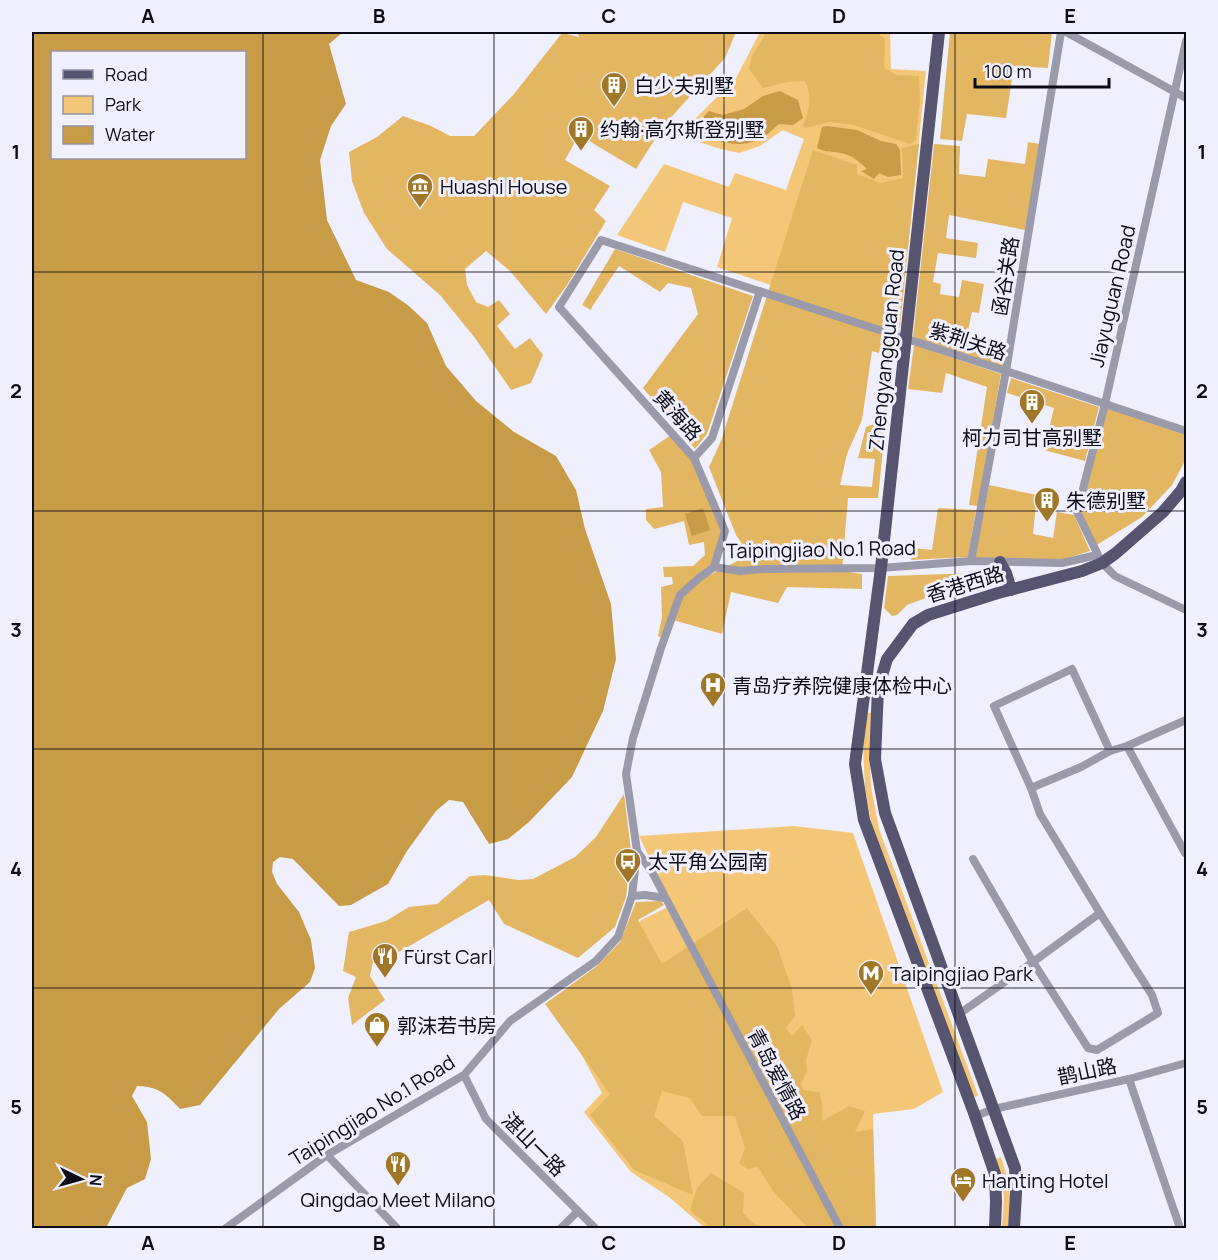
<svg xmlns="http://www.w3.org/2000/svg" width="1218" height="1260" font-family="Manrope,'Noto Sans SC',sans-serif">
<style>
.green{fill:#f3c777}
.forest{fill:#e3b662}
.water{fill:#c89b47;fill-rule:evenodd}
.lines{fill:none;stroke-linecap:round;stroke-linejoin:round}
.street{stroke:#9b9aaa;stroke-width:8}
.primary{stroke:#56546e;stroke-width:12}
.grid{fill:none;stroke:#0d0b17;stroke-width:1.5;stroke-opacity:0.55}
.labels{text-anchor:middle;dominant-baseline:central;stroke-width:6;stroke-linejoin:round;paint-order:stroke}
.poi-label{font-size:20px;fill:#0d0b17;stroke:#f0effe;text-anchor:start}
.street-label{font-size:20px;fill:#0d0b17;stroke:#f0effe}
.neatline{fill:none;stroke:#0d0b17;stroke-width:2}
.grid-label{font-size:20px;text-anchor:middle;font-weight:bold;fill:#0d0b17}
</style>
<rect width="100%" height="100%" fill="#f0effe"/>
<g class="green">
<polygon points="760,32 890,32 891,69 926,71 900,328 717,267 732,218 683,202 665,252 617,235 664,164 729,187 735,173 786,190 804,139 783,130 760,146 739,153 717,148 679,135 736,78"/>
<polygon points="865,712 871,713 869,745 871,787 879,829 978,1095 973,1098 873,832 865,788 863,745"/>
<polygon points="794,826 853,833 943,1092 914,1109 873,1114 876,1228 705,1228 669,1197 631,1172 584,1112 602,1093 554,1003 622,951 641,920 672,905 639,836"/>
<polygon points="1001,1157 1008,1180 1010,1197 1008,1228 1002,1228 1004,1197 1002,1181 996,1159"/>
</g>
<g class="forest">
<polygon points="577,32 736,32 725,58 664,125 636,169 579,135 565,160 610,186 594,210 606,221 567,285 546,314 510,271 486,251 465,269 467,285 476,302 488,307 499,300 510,314 497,326 515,349 530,338 543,355 531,383 511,390 475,338 440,295 387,249 364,213 352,181 349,152 377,137 403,116 431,126 450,136 474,136 514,94 562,33 579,37"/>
<path d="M765 32H877L885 39 884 68 897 75 919 76 920 99 916 140 910 144 854 125 830 122 805 128 803 125C810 110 812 96 805 81L787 82 763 88 749 69 752 56 764 37Z"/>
<polygon points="950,32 1052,32 1048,68 1014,66 1006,118 967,114 962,141 940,139"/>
<polygon points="1028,142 1040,144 1025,230 949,215 946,238 978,243 976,258 938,253 933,282 941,284 940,294 959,297 962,280 984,284 979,313 972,312 967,335 1008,343 1004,367 913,337 934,144 960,146 959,174 985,177 988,159 1025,164"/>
<polygon points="919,144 896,358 872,351 862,420 847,454 840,485 872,487 875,459 858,458 866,427 886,419 878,498 848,498 842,571 862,574 862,589 787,587 778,603 731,592 722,634 673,620 683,596 700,580 749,555 736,535 709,467 721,441 813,150 857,165 857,174 880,183 903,178 902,148"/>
<polygon points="615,249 753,296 707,434 695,449 643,388 698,314 691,288 668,283 660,292 619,266 592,307 591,310 582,305"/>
<polygon points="914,345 1001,374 978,506 969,505 987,387 946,373 942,393 908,389"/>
<polygon points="1011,378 1099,407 1085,461 1044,450 1054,408 1007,393"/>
<polygon points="1107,408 1186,435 1186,459 1172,485 1142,517 1095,546 1081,511"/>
<polygon points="671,435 693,459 723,531 712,566 680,593 662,638 658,636 662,617 661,587 673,584 672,577 664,577 663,567 693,566 705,555 704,542 689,545 684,521 654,529 646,520 646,509 663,507 661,472 649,450"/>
<polygon points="989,485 1037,495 1033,534 1053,538 1057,512 1074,515 1090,551 1057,561 975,558"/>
<polygon points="938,508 976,510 968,557 911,560 913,548 932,550"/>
<polygon points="980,573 980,578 907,605 897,615 892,616 884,608 888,576"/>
<polygon points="624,794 631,851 626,897 615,927 578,958 504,924 489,900 399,952 394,945 374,957 370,976 385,1000 352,1025 348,998 356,977 343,971 349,932 386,921 409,907 437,904 470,876 485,875 519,880 533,879 575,857 596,837"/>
<polygon points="661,901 664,905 638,920 662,964 747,908 777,946 792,989 795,1016 786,1028 792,1036 802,1025 812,1040 806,1060 807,1071 801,1084 803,1090 820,1092 822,1106 822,1121 849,1106 865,1111 855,1132 873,1129 876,1228 808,1228 773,1191 758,1167 748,1169 739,1164 745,1148 735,1116 702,1116 690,1098 662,1091 654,1116 683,1141 693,1195 634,1170 590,1115 610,1094 545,1004 597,966 620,942 636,902"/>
<polygon points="711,1173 744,1193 743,1213 754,1224 770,1228 711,1228 690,1210 697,1188"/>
</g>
<g class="water">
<path d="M32 32H343L329 44 346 104 331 126 320 160 327 220 356 280 389 292 409 306 427 323 446 366 476 401 514 432 556 456 576 490 585 529 611 604 616 659 603 711 572 777 529 822 508 839 489 844 463 802 449 800 436 811 407 851 388 884 351 905 339 906 293 859 280 857 273 862 272 872 277 884 299 912 311 940 315 968 310 982 279 1009 200 1105 180 1109C165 1093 159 1087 137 1086L132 1096 147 1122 151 1159 145 1179 127 1188 106 1228H32ZM52 52H244V158H52Z"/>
<path d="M780 91 798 100 803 118 793 125 779 124C772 130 765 138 755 141 739 148 713 142 699 131L704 116 709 111 723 115 744 109 763 96Z"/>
<path d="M827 126 857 130 881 141 896 144 900 150 901 175 888 177 879 173 874 179 861 171 867 169C859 161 851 155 841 153 831 151 827 153 817 148L822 127Z"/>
<polygon points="703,508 710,530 692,536 685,514"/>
</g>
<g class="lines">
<g class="street">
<polyline points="1066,32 1186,98"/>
<polyline points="1186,41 1105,404 1077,512 1102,563 1115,576 1186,610"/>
<polyline points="694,458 712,438 760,291"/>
<polyline points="971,561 1006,371 1061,32"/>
<polyline points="714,567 725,531 694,458 559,307 601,240 1006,371 1186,431"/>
<polyline points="1127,746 1185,853"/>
<polyline points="1031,788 1081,767 1110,751 1127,746 1186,720"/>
<polyline points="637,851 652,872 840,1228"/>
<polyline points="973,859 1033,962 1088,1048 1097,1050 1158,1013 1152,995 1100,913 1040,814 1031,788 994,706 1072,669 1110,751"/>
<polyline points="632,896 645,895 665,898"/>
<polyline points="959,1014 1033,962 1100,913"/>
<polyline points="464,1075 486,1119 595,1228"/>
<polyline points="1129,1079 1180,1228"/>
<polyline points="975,1116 994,1109 1129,1079 1186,1063"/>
<polyline points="327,1155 397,1228"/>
<polyline points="226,1228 327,1155 464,1075 510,1021 596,961 618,937 632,896 637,851 626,774 633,738 661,648 680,595 699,578 714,567 740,571 765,569 881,568 971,561 1062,563 1097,555"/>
<polyline points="561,1228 578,1211"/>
</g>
<g class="primary">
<polyline points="939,32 881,568 855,764 864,820 974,1113 995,1174 996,1202 995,1228"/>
<polyline points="1000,562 1006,573 1011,590"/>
<polyline points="1014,1228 1016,1193 1015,1168 885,813 875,759 878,689 887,659 913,624 928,615 998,593 1082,571 1102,563 1116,553 1163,512 1181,491 1186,482"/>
</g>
</g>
<path class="grid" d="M263 32V1228M494 32V1228M724 32V1228M955 32V1228M32 272H1186M32 511H1186M32 749H1186M32 988H1186"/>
<defs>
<g id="building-pin" transform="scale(1.35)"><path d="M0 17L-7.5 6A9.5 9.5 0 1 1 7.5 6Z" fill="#a07726" stroke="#f0effe"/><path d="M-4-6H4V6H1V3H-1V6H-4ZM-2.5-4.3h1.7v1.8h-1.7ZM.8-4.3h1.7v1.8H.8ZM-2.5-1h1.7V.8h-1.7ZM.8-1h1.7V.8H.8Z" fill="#fff"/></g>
<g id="museum-pin" transform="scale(1.35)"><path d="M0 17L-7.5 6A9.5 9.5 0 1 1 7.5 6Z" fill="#a07726" stroke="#f0effe"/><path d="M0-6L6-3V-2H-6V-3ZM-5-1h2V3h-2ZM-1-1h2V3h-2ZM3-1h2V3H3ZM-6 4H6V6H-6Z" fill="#fff"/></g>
<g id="hospital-pin" transform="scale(1.35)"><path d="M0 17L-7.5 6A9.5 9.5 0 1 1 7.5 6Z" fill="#a07726" stroke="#f0effe"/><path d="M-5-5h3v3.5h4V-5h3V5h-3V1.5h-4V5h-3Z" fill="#fff"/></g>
<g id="bus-pin" transform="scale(1.35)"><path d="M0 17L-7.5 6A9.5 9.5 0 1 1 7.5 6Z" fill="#a07726" stroke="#f0effe"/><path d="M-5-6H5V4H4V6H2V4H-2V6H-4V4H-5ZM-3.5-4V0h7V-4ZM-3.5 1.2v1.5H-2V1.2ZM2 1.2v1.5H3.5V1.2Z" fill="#fff"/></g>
<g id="restaurant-pin" transform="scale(1.35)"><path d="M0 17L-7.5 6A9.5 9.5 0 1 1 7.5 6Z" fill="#a07726" stroke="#f0effe"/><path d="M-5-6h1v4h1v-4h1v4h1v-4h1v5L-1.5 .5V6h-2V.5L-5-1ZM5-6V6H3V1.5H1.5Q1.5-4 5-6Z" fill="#fff"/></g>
<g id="metro-pin" transform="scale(1.35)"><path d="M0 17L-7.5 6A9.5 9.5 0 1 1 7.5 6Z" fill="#a07726" stroke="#f0effe"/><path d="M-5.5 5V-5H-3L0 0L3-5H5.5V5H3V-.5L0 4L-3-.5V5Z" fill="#fff"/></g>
<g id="shop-pin" transform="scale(1.35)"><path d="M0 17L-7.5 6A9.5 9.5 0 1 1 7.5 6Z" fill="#a07726" stroke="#f0effe"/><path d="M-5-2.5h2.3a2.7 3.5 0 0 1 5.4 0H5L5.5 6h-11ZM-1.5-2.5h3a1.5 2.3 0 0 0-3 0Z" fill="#fff"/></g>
<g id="hotel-pin" transform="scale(1.35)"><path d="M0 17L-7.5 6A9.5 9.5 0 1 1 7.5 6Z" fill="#a07726" stroke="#f0effe"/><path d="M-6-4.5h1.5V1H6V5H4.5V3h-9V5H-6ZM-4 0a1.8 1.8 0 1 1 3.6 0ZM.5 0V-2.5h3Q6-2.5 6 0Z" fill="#fff"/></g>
</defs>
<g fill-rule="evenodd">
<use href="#building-pin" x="614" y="85"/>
<use href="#building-pin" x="581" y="129"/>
<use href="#museum-pin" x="420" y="186"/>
<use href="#building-pin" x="1032" y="402"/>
<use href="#building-pin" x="1047" y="500"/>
<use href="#hospital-pin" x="713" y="685"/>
<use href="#bus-pin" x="628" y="861"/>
<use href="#restaurant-pin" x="385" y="956"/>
<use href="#metro-pin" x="871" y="973"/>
<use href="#shop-pin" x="377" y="1025"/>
<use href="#restaurant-pin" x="398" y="1164"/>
<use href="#hotel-pin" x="963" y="1180"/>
</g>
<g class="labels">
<g class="poi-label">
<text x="634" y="85">白少夫别墅</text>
<text x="600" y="129">约翰·高尔斯登别墅</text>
<text x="440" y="186">Huashi House</text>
<text x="1032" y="437" text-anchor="middle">柯力司甘高别墅</text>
<text x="1066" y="500">朱德别墅</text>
<text x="732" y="685">青岛疗养院健康体检中心</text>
<text x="648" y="861">太平角公园南</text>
<text x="404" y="956">Fürst Carl</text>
<text x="890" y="973">Taipingjiao Park</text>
<text x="397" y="1025">郭沫若书房</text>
<text x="982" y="1180">Hanting Hotel</text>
<text x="398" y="1199" text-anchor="middle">Qingdao Meet Milano</text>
</g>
<g class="street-label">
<text transform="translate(1005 276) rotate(-81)">函谷关路</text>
<text transform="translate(1112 296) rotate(-77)">Jiayuguan Road</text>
<text transform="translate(968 341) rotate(18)">紫荆关路</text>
<text transform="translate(886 350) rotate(-84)">Zhengyangguan Road</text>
<text transform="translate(678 415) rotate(48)">黄海路</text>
<text transform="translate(821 549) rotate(-1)">Taipingjiao No.1 Road</text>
<text transform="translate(965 584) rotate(-17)">香港西路</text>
<text transform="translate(1087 1071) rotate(-12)">鹊山路</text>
<text transform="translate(777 1074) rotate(62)">青岛爱情路</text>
<text transform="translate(372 1110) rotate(-32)">Taipingjiao No.1 Road</text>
<text transform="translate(534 1144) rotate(45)">湛山一路</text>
</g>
</g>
<rect width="1218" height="1260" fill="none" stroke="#f0effe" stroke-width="66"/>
<rect x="51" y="51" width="195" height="108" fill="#f0effe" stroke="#9594a2" stroke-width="1.5"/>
<rect x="63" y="70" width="30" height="9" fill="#56546e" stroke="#9594a2" stroke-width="1.5"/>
<text x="105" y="81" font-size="18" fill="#0d0b17">Road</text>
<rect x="63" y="96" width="30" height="18" fill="#f3c777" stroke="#9594a2" stroke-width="1.5"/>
<text x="105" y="111" font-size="18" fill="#0d0b17">Park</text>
<rect x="63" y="126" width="30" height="18" fill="#c89b47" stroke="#9594a2" stroke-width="1.5"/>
<text x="105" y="141" font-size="18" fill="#0d0b17">Water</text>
<g transform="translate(81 1179) rotate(95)" stroke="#f0effe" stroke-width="4.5" paint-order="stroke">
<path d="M0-4.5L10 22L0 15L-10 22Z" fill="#0d0b17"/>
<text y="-9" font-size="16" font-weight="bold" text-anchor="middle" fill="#0d0b17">N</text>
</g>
<path d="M975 78v9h134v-9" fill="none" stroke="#0d0b17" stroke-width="3"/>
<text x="984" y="78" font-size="18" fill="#0d0b17" stroke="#f0effe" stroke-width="4.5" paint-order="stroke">100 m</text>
<rect x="33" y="33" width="1152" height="1194" class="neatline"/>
<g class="grid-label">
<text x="148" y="23">A</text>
<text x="379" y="23">B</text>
<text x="609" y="23">C</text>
<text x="839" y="23">D</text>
<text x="1070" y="23">E</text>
<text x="16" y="159">1</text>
<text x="1202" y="159">1</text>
<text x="16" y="398">2</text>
<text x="1202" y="398">2</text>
<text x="16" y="637">3</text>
<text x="1202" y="637">3</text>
<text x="16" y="876">4</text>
<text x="1202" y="876">4</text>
<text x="16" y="1114">5</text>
<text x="1202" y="1114">5</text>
<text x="148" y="1250">A</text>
<text x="379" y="1250">B</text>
<text x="609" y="1250">C</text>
<text x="839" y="1250">D</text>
<text x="1070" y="1250">E</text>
</g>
</svg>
